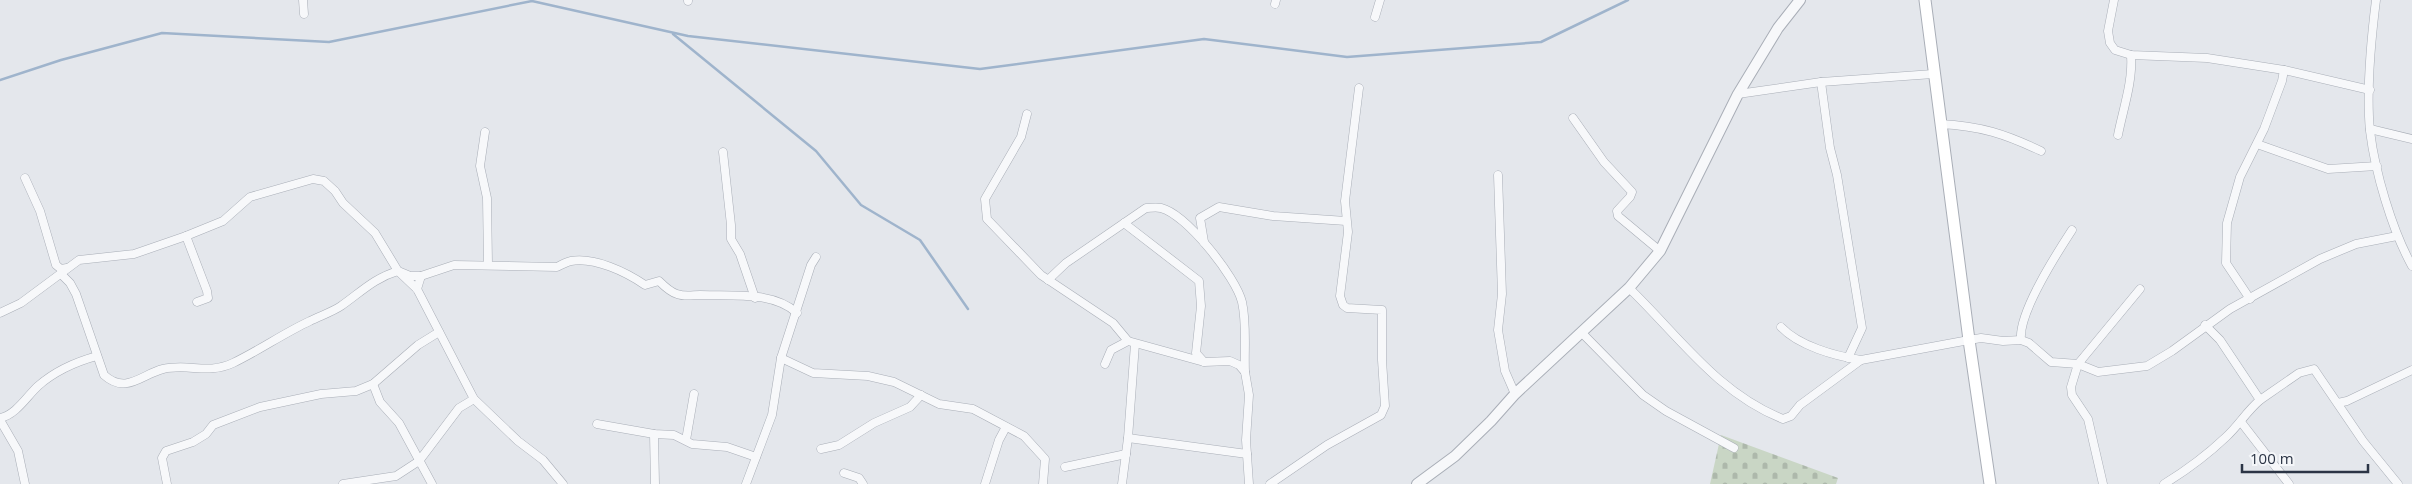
<svg xmlns="http://www.w3.org/2000/svg" width="2412" height="484" font-family="'Open Sans',sans-serif">
<style>
.cemetery{fill:url(#cemetery-stones)}
.lines{fill:none;stroke-linecap:round;stroke-linejoin:round}
.stream{stroke:#9fb4cc;stroke-width:2.5}
.minor-casing{stroke:#a9aeb7;stroke-width:9}
.tertiary-casing{stroke:#a9aeb7;stroke-width:12}
.secondary-casing{stroke:#a9aeb7;stroke-width:13}
.minor{stroke:#f7f8fa;stroke-width:8}
.tertiary{stroke:#f7f8fa;stroke-width:10}
.secondary{stroke:#fff;stroke-width:11}
</style>
<defs>
<pattern id="cemetery-stones" width="16" height="16" patternUnits="userSpaceOnUse" patternTransform="scale(1.25)"><rect width="16" height="16" fill="#c9d6c5"/><path d="M2 7V4a2 2 0 0 1 4 0v3zM10 15v-3a2 2 0 0 1 4 0v3z" fill="#adb8ab"/></pattern>
</defs>
<rect width="100%" height="100%" fill="#e4e7ec"/>
<polygon class="cemetery" points="1721,435 1838,478 1836,484 1710,484"/>
<g class="lines">
<g class="stream">
<polyline points="673,34 816,151 861,205 920,240 968,309"/>
<polyline points="0,80 61,60 162,33 329,42 532,1 688,36 980,69 1204,39 1347,57 1541,42 1628,0"/>
</g>
<g class="minor-casing">
<g id="minor">
<polyline points="303,0 304,14"/>
<polyline points="2114,0 2108,31 2110,43 2115,50 2131,55 2207,58 2284,70 2370,90"/>
<path d="M2376 0C2371 40 2366 90 2370 131 2375 172 2392 230 2412 266"/>
<polyline points="688,1 688,0"/>
<polyline points="1275,4 1276,0"/>
<polyline points="1375,17 1380,0"/>
<polyline points="1821,82 1830,148 1837,175 1862,328 1848,358"/>
<polyline points="1738,94 1821,82 1933,74"/>
<polyline points="1027,114 1021,137 985,199 987,219 1041,275 1113,323 1128,341"/>
<polyline points="1573,118 1604,162 1632,192 1630,197 1617,211 1618,216 1660,251"/>
<path d="M1940 124C1981 126 2005 134 2041 151"/>
<polyline points="2370,129 2412,139"/>
<polyline points="485,132 480,166 487,198 488,264"/>
<path d="M2118 135C2123 109 2133 82 2131 55"/>
<polyline points="2257,144 2328,169 2377,166"/>
<polyline points="723,152 731,225 731,239 740,254 755,298"/>
<polyline points="1498,175 1502,294 1498,330 1505,371 1515,394"/>
<polyline points="25,178 40,211 56,265 61,269 67,268"/>
<polyline points="1124,223 1199,281 1201,306 1196,353 1204,362"/>
<polyline points="186,236 207,291 208,298 197,302"/>
<polyline points="1204,242 1200,218 1219,207 1273,216 1346,221"/>
<path d="M61 274 70 283 76 294 104 375C126 395 142 374 163 369 189 363 207 375 233 363 260 350 284 333 310 321 320 316 332 312 341 306 361 292 374 278 398 271L417 289 474 399 518 441 543 460 563 484"/>
<path d="M1048 280 1066 263 1146 208C1150 208 1156 207 1161 208 1186 214 1236 277 1242 302 1247 324 1244 350 1245 372"/>
<path d="M1629 288C1678 335 1717 393 1783 419L1791 416 1800 405 1861 360"/>
<path d="M417 289 421 276 454 265 557 267C561 265 566 262 571 261 595 257 626 272 645 285L659 281C664 286 670 292 677 294 685 297 693 295 700 295 731 296 773 291 797 313"/>
<polyline points="2250,299 2226,263 2227,223 2240,177 2264,129 2282,81 2284,70"/>
<polyline points="0,313 21,303 79,260 134,254 186,236 223,221 250,197 313,179 324,181 335,191 343,203 375,233 398,271 410,276 421,276"/>
<path d="M1781 327C1799 346 1835 356 1861 360L1969 340 1981 338 2003 341 2021 340 2029 343 2051 362 2078 364 2098 372 2147 366 2172 351 2230 309 2320 259 2356 244 2397 236"/>
<polyline points="1582,333 1643,395 1666,411 1734,448"/>
<path d="M2021 340C2018 313 2057 253 2072 230"/>
<polyline points="781,358 813,373 868,376 894,382 939,404 973,409 1024,436 1045,459 1043,484"/>
<polyline points="1105,364 1111,350 1128,341 1204,362 1230,361 1239,365 1245,372 1249,395 1246,440 1249,484"/>
<polyline points="373,384 380,402 399,423 432,484"/>
<polyline points="2260,400 2299,373 2314,369 2363,441 2398,484"/>
<polyline points="2338,403 2347,401 2412,370"/>
<path d="M0 418C16 415 27 396 38 386 55 371 75 362 97 356"/>
<polyline points="0,420 18,451 25,484"/>
<polyline points="2241,422 2289,484"/>
<polyline points="597,424 654,434 674,435 692,444 727,447 756,457"/>
<polyline points="654,434 655,484"/>
<polyline points="1128,438 1247,454"/>
<polyline points="686,440 694,394"/>
<polyline points="821,449 839,445 874,423 910,407 921,395"/>
<polyline points="1065,467 1126,454"/>
<polyline points="844,473 859,478 863,484"/>
<polyline points="167,484 162,458 166,451 193,442 206,434 213,425 260,407 321,394 356,391 373,384 418,345 439,332"/>
<polyline points="343,484 396,476 419,461 459,408 474,399"/>
<polyline points="746,484 772,415 781,358 811,265 816,257"/>
<polyline points="985,484 999,440 1006,427"/>
<polyline points="1122,484 1128,438 1135,344"/>
<polyline points="1270,484 1327,445 1381,415 1385,406 1382,360 1382,310 1347,308 1343,305 1340,296 1348,232 1345,201 1359,88"/>
<polyline points="2103,484 2088,419 2072,395 2071,387 2078,364 2140,289"/>
<path d="M2164 484C2187 470 2207 455 2226 437 2239 425 2246 412 2260 400L2220 340 2205 325"/>
</g>
</g>
<g class="tertiary-casing">
<polyline id="tertiary" points="1417,484 1455,456 1491,421 1515,394 1629,288 1660,251 1738,94 1778,28 1800,0"/>
</g>
<g class="secondary-casing">
<polyline id="secondary" points="1925,0 1969,340 1990,484"/>
</g>
<use href="#minor" class="minor"/>
<use href="#tertiary" class="tertiary"/>
<use href="#secondary" class="secondary"/>
</g>
<path d="M2242 464v8h126v-8" fill="none" stroke="#2b3445" stroke-width="2.5"/>
<text x="2250" y="464" font-size="15" fill="#2b3445" stroke="#f4f6f9" stroke-width="4" paint-order="stroke">100 m</text>
</svg>
